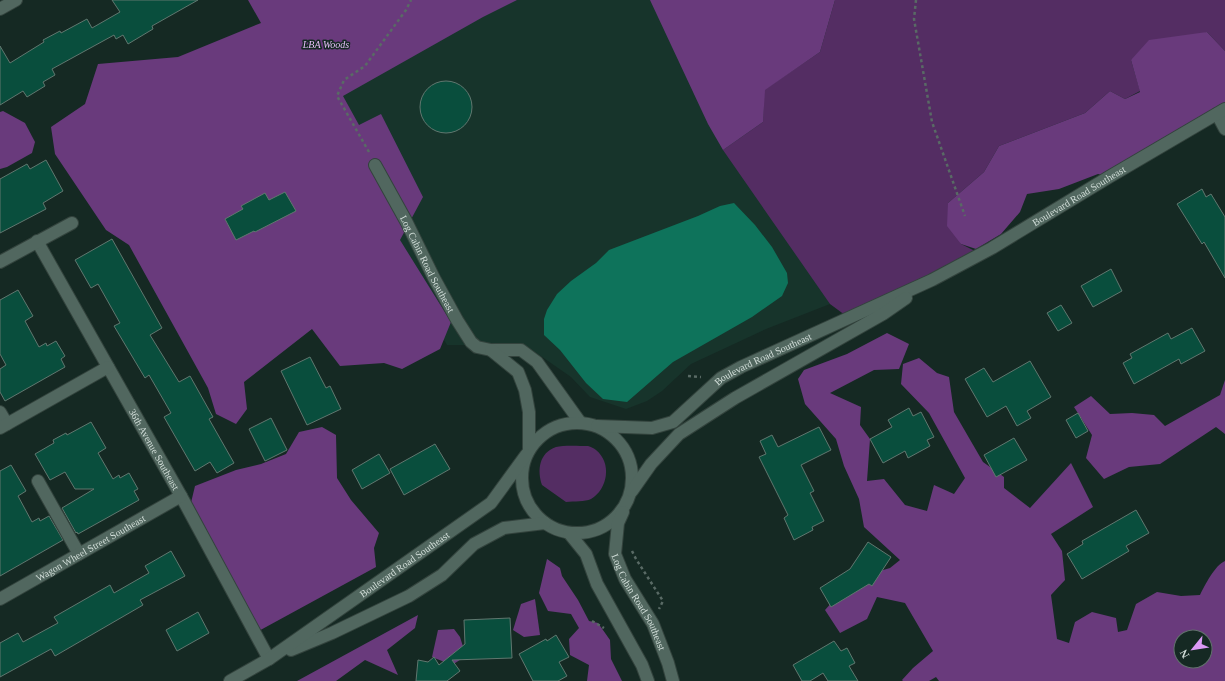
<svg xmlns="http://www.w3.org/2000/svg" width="1225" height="681" font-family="Georgia,serif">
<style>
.built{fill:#17342b}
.green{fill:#542d63}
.forest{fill:#693a7c;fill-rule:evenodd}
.water{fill:#0e735b}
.building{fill:#094e3d;stroke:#60776f}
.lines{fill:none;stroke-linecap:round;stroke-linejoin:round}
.minor-casing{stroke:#33433d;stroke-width:14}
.path{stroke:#596a65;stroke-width:2.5;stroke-dasharray:3 3;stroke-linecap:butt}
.minor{stroke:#51675f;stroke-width:12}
.labels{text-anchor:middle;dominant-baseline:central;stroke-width:3;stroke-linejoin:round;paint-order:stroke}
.park-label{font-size:10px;font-style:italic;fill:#e6bef7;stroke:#152923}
.street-label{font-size:10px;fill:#d2ded9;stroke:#152923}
</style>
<rect width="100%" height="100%" fill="#152923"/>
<polygon class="built" points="491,0 658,0 725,114 830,304 766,329 691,364 662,391 647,401 626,409 590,397 571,377 525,345 447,345 310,104"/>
<g class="green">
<polygon points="835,0 1225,0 1225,51 1207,32 1131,60 1140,91 1125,99 1110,91 1085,113 999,146 984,172 948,203 961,244 981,254 849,318 830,304 723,150 763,122 764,90 820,52"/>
<path d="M588 446C591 447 594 448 596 450 612 463 608 489 591 499 585 502 574 501 566 502L542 485C537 470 539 453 556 447 563 445 580 446 588 446Z"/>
</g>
<g class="forest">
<polygon points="248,0 517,0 483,17 343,96 359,125 381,114 423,197 400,240 451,322 440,349 402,369 384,363 340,366 312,329 244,382 247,409 236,424 216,414 208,388 129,245 106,230 55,154 51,127 85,104 98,64 178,57 261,23"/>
<polygon points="650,0 835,0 820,52 765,90 763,122 723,150 708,124"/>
<polygon points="1207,32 1225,51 1225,110 1109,177 1098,174 1059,189 1027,194 1020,212 1001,234 976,249 961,244 947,226 948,203 984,172 999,146 1085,113 1110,91 1125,99 1140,92 1131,60 1149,40"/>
<polygon points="3,111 25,123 35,142 32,153 7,167 0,169 0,112"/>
<path d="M887 333 909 344 899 369 874 370 830 393 861 407 860 425 870 439 867 481 884 479 905 505 927 511 934 485 954 494 965 478 929 413 901 384 903 364 919 358 937 373 949 377 954 412 983 462 1004 477V488L1030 508 1071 463 1093 507 1051 534 1062 551 1065 580 1051 595 1057 639 1069 643 1075 622 1092 612 1116 618 1118 632 1127 630 1136 604 1157 592 1181 596 1200 595C1205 585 1215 565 1225 561V681H939L936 677 929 681H903L902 680 913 668 933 651 905 603 877 597 867 619 840 633 825 610 853 579 890 568 900 560 864 527 859 499 844 466 836 439 805 404 798 379 804 370 847 354ZM1181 637H1205V661H1181Z"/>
<polygon points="1225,380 1225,434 1216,427 1160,464 1129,467 1104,479 1086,458 1092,435 1074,407 1091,396 1110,414 1132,413 1154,415 1165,426 1220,395"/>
<polygon points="322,427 336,435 337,478 351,500 379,533 374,548 376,567 255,633 189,511 195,486 236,470 261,464 286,454 299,432"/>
<polygon points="547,559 560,568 562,576 578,600 589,621 598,623 610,640 611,659 622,681 587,681 589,665 570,655 569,639 579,628 571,614 548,611 539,593"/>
<polygon points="535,599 540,635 524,637 513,630 521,604"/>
<polygon points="418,615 415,628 387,650 398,675 365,660 336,681 297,681"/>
<polygon points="454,629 460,637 466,656 452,665 432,657 438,630"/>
</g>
<polygon class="water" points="734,203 755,225 772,247 787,273 788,283 782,296 752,317 673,362 627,402 603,399 586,383 560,350 544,335 544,319 547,310 557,294 571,281 596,263 609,250 698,216 720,206"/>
<g class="building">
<polygon points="112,0 198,0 152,26 153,29 128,44 123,35 116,39 114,35 52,69 55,75 43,82 45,86 27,97 23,91 0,105 0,46 10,63 44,42 43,40 60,31 61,33 87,19 92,28 120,12"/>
<circle cx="446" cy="107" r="26"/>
<polygon points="46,160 63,191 43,203 46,209 0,233 0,179 27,164 30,169"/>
<polygon points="1202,189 1206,197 1211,194 1225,217 1225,278 1204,242 1202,244 1177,204"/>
<polygon points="285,192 296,211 255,232 254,231 236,240 225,219 243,209 241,206 265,193 269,200"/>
<polygon points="112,239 162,328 150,335 179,382 190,376 213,417 209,419 234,463 217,473 210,462 195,471 164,417 171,413 149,375 145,378 114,326 120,323 98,284 91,288 75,260"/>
<polygon points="1111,269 1122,291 1093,307 1081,286"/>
<polygon points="18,290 33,316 25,321 39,347 46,343 47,346 56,341 65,356 61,359 65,367 5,401 0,392 0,369 6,365 0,354 0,300"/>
<polygon points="1061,305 1072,323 1058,331 1047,313"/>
<polygon points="1192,328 1205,351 1181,364 1179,359 1134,384 1123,363 1132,358 1130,354 1168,333 1171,339"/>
<polygon points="310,357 326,388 330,386 341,409 307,425 281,371"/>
<polygon points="1030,361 1051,397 1027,411 1031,418 1017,426 1006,406 987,417 965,379 984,368 993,382"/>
<polygon points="909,408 913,416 921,412 934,437 927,440 930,446 908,458 905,451 883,463 870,439 892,427 888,420"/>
<polygon points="1078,413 1088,431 1076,438 1066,420"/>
<polygon points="271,418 287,450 265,461 249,429"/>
<polygon points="91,422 106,448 98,453 113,479 119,475 120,478 129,473 138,489 134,491 139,500 78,534 77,532 76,533 62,508 94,489 75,489 65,472 50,480 35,454 54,443 53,440 66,433 67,435"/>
<polygon points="819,427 831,450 801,465 814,491 810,493 824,521 812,527 813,530 794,540 784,518 788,515 759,457 766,454 760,441 772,435 778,447"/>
<polygon points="1014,438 1027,460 996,477 984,455"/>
<polygon points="435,444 450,469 404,495 390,469"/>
<polygon points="379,454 390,473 362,489 352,470"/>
<polygon points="11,465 26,491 18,496 32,522 39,518 40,521 49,516 63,540 0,576 0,471"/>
<polygon points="1136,510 1149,533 1126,546 1129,551 1082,579 1067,554 1083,544 1082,541"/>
<polygon points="868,542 891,557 872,586 869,584 831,607 820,588 850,569"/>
<polygon points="171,551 185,576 140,600 143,605 55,656 51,649 0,677 0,643 18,633 23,642 58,623 54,617 110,585 114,593 149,573 145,566"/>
<polygon points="198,612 209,633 177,651 166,630"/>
<polygon points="510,618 512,658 452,660 460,671 447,681 416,681 418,660 428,662 434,657 439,665 465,644 464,620"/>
<polygon points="556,635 569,657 559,662 567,676 558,681 533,681 519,654 546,639 547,641"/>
<polygon points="834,641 841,651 847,648 855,663 849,666 858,681 828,681 823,673 810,681 802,681 793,665"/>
</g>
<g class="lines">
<g class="minor-casing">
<g id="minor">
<polyline points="0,9 16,0"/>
<polyline points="1217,114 1225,129"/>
<path id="s1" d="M375 165 406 221 434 278 457 320 471 342 477 347 491 350H521L537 362 580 422"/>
<path id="s2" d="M37 241 181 496 269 659"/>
<polyline points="0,262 72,223"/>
<polyline points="491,350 518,372 525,390 529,412 529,450"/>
<polyline points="0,412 7,424"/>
<circle cx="577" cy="478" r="55"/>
<path id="s3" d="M597 426 652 428 673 422 721 378 741 367 932 280 992 248 1109 177 1225 109"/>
<polyline points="0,428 108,367"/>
<polyline points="38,481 79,554"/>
<polyline points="632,491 651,464 679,434 735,398 883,314 906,298"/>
<path id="s4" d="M623 512 618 523 615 554 625 579 653 624 668 663 673 681"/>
<polyline points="569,533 586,554 597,584 642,665 648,681"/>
<path id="s5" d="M0 599 181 496"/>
<polyline points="291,650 332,633 409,596 442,575 474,544 504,528 545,523"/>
<path id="s6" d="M230 681 269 659 491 503 526 455"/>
</g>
</g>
<g class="path">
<polyline points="916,0 914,19 932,122 965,216"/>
<polyline points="369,152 337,96 344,80 365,66 406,10 411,0"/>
<polyline points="688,376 701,377"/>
<polyline points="632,551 636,559 663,601 659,609"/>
<polyline points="592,621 604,628"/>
</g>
<use href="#minor" class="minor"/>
</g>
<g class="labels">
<g class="park-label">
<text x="326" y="44">LBA Woods</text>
</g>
<g class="street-label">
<text stroke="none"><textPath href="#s3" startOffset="544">Boulevard Road Southeast</textPath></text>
<text stroke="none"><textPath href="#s1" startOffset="112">Log Cabin Road Southeast</textPath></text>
<text stroke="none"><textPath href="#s3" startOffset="188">Boulevard Road Southeast</textPath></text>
<text stroke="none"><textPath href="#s2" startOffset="239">36th Avenue Southeast</textPath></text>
<text stroke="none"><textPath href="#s5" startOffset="104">Wagon Wheel Street Southeast</textPath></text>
<text stroke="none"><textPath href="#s6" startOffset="210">Boulevard Road Southeast</textPath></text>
<text stroke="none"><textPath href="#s4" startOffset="97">Log Cabin Road Southeast</textPath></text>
</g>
</g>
<g transform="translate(1193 649) rotate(240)"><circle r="19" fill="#152923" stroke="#61716c"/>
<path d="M0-3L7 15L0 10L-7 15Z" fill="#db9af6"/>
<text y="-6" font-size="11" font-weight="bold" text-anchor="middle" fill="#d2ded9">N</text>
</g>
</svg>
